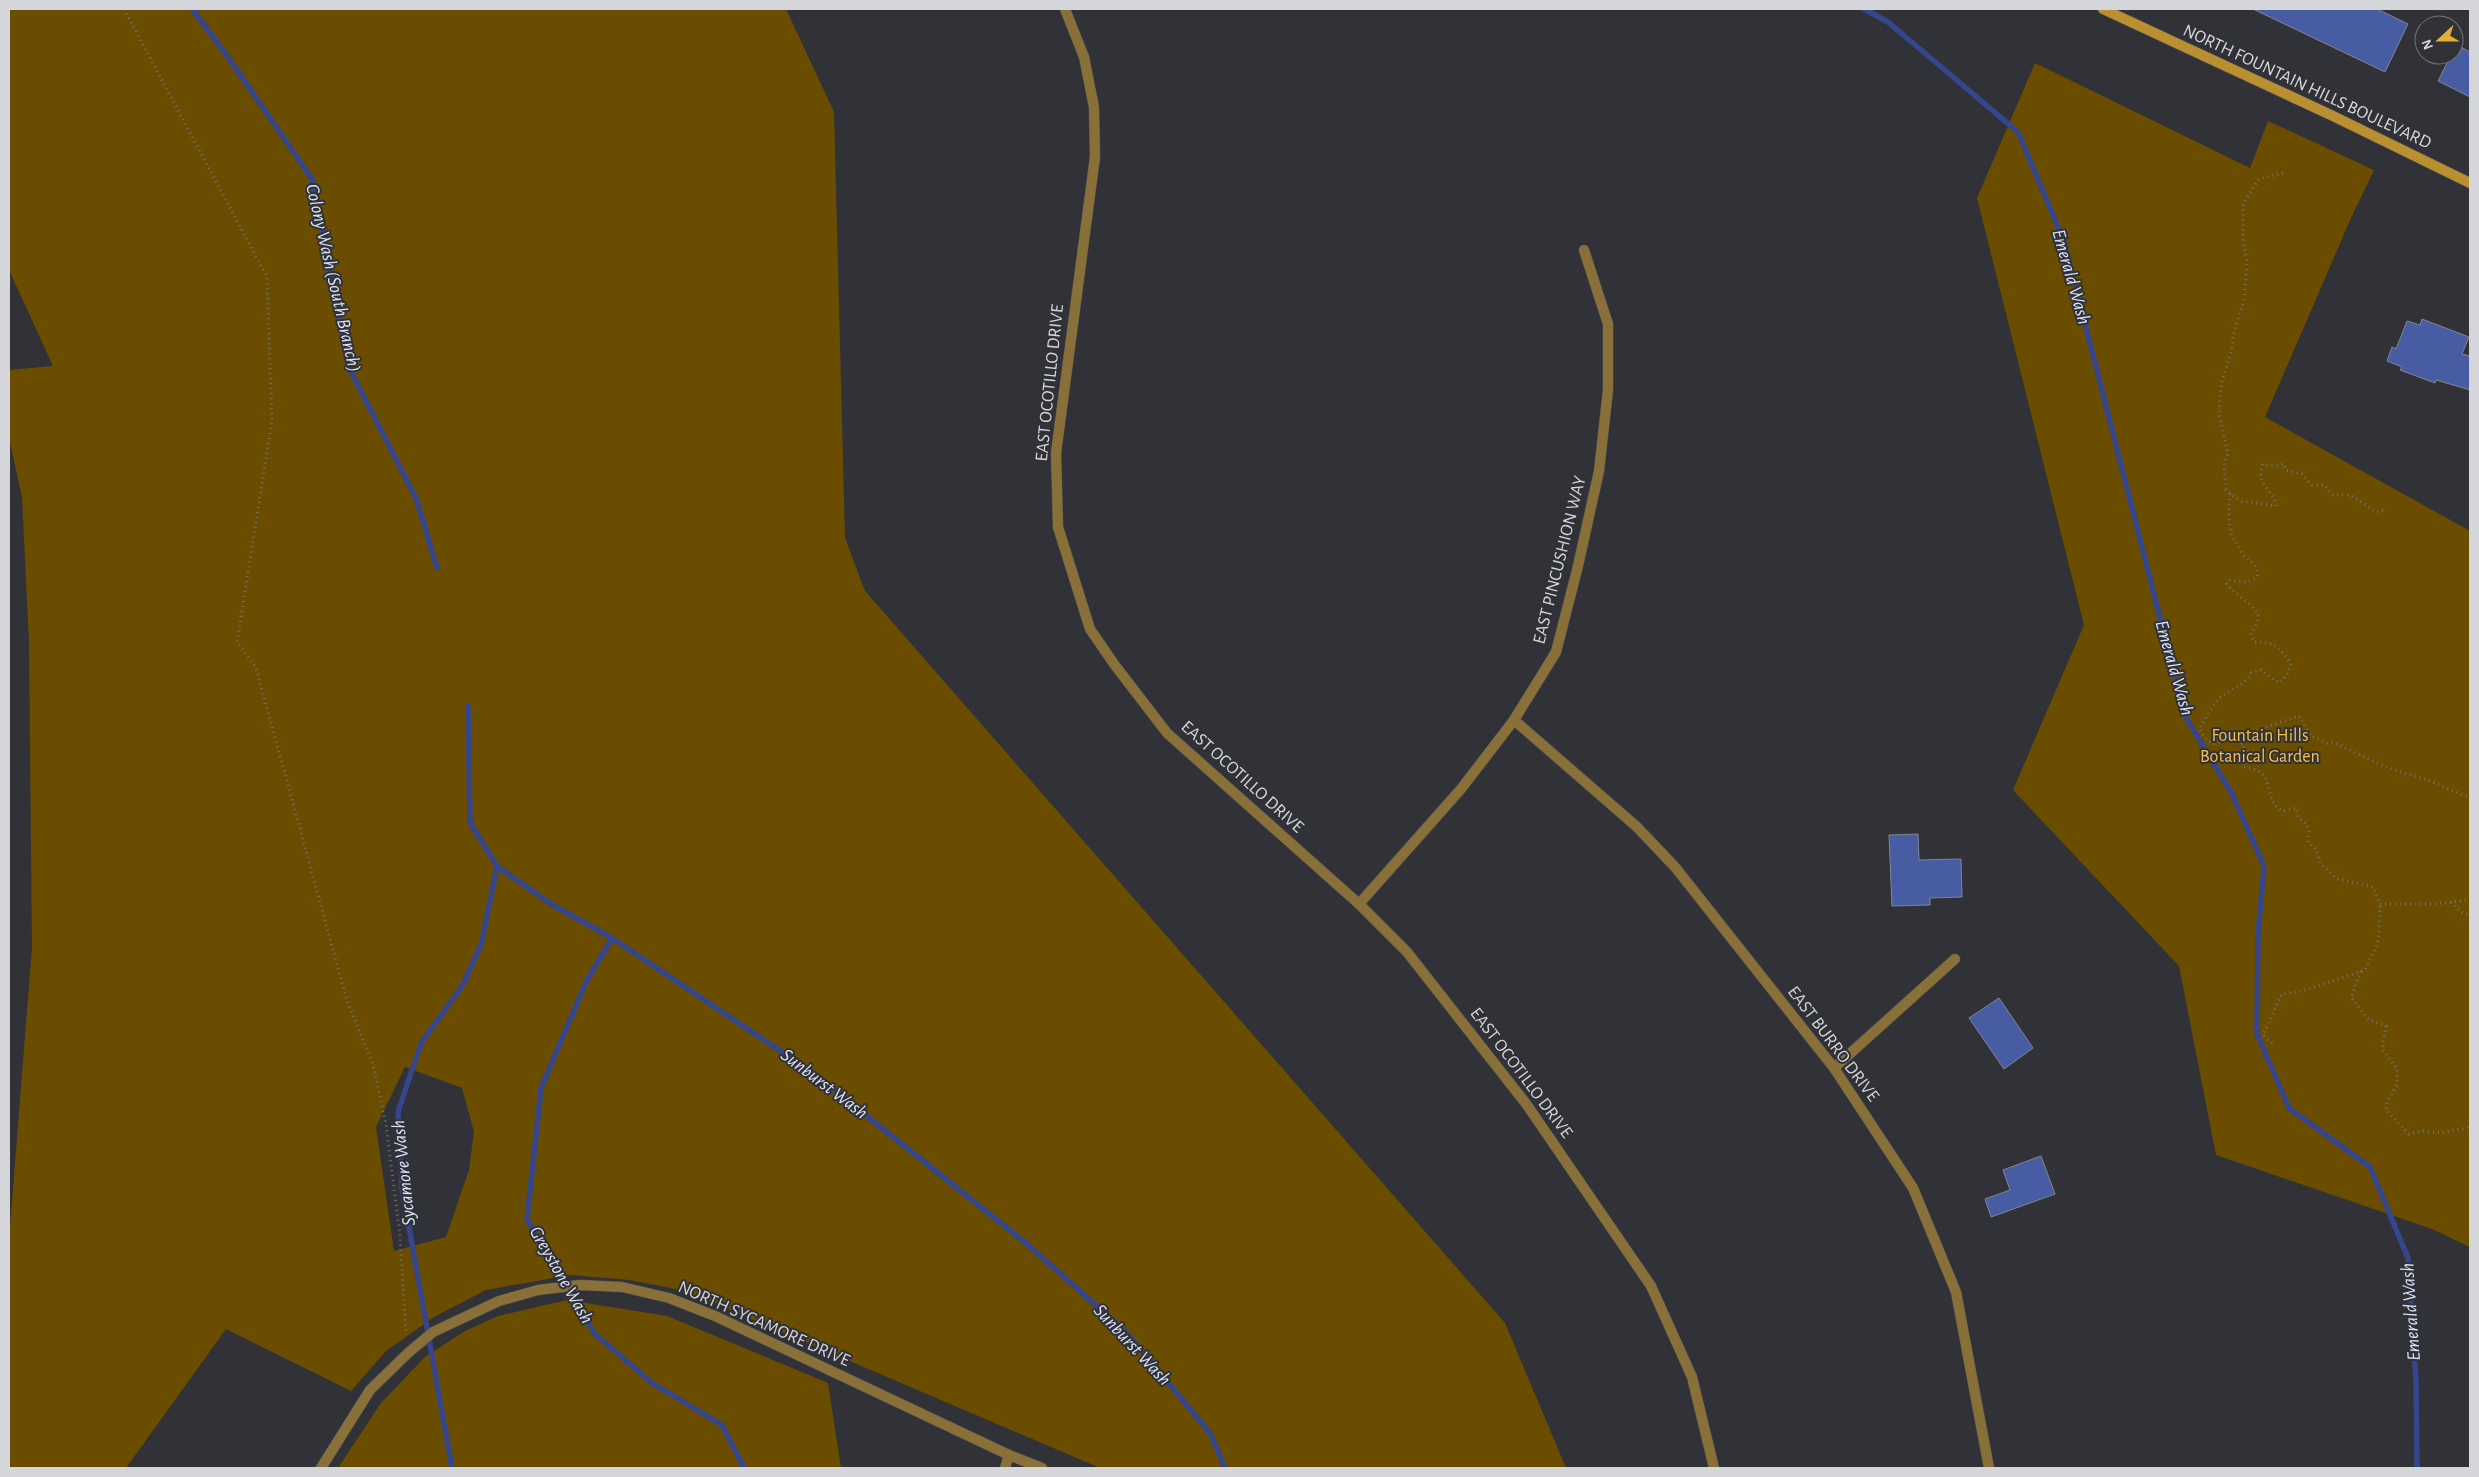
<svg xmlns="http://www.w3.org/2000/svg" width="2479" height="1477" font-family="'Alegreya Sans',sans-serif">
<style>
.green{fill:#6b4d00;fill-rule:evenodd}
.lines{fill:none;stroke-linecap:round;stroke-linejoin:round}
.stream{stroke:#35468c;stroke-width:5.5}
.building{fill:#485ca4;stroke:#84868c}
.minor-casing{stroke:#4e5055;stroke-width:11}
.secondary-casing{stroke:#4e5055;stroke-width:11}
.path{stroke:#707277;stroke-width:3;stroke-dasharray:1 4;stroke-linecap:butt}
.minor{stroke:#896f38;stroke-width:10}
.secondary{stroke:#ba8f30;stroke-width:10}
.labels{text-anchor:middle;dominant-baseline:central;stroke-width:4;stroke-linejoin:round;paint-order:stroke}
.street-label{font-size:18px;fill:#d4d6d9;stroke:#303238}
.park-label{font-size:18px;fill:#f7c045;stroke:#303238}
.water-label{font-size:19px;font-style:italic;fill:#dde4f9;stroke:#303238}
</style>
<rect width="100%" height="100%" fill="#303238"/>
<g class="green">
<path d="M9 9H786L834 112 845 538 865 591 1505 1323 1566 1468H1100L686 1291 630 1280 571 1275 486 1290 434 1317 386 1351 351 1391 226 1329 126 1468H9V1240L32 947 29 642 22 497 9 438V370L53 366 9 270ZM405 1067 462 1088 474 1132 469 1170 446 1237 394 1251 376 1127Z"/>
<polygon points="2035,63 2250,168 2268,121 2374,170 2351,218 2265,417 2470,531 2470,1247 2432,1229 2216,1155 2179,966 2013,790 2084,625 1977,198"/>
<polygon points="567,1300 667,1316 828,1383 841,1468 338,1468 381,1403 425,1357 465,1331 498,1316"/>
</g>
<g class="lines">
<g class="stream">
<polyline points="192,9 228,57 312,179 349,368 416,498 437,568"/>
<polyline points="1864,9 1888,22 2018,132 2064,241 2185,716 2232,794 2264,866 2258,934 2257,1034 2289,1108 2370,1167 2408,1258 2416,1381 2417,1468"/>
<polyline points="468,706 470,823 497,866 551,904 612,938 813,1073 1027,1244 1126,1332 1210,1433 1225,1468"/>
<polyline points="612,938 586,982 541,1088 527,1219 595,1334 652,1383 722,1425 744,1468"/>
<polyline points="452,1468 402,1188 398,1112 421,1043 462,986 481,945 497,866"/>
</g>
</g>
<g class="building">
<polygon points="2253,9 2377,9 2408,24 2385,72"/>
<polygon points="2457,45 2470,52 2470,97 2438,81 2451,55 2454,55"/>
<polygon points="2422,319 2469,337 2462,354 2470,356 2470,390 2436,380 2435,383 2400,370 2402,367 2387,361 2392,347 2396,349 2407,321 2420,325"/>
<polygon points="1918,834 1919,860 1961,859 1962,897 1930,898 1930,905 1892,906 1889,835"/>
<polygon points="1999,998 2033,1048 2004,1069 1969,1018"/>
<polygon points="2041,1156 2055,1194 1991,1217 1985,1199 2010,1190 2003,1170"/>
</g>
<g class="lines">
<g class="minor-casing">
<g id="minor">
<polyline points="1065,9 1084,57 1094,107 1095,157 1056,453 1058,527 1090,629 1114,664 1167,733 1359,904 1407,952 1527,1105 1651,1286 1692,1377 1714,1468"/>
<polyline points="1514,720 1637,827 1675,867 1834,1068 1913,1188 1956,1292 1989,1468"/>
<polyline points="1359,904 1461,789 1514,720 1556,652 1578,566 1599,471 1608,390 1608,324 1584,250"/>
<polyline points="1834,1068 1955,959"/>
<polyline points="321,1468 370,1390 408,1353 433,1332 499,1301 538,1290 580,1285 622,1287 669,1298 715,1316 1009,1455 1042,1468"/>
<polyline points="1005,1468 1009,1455"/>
</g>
</g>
<g class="secondary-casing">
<polyline id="secondary" points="2103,9 2333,116 2470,183"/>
</g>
<g class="path">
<polyline points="124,9 267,277 272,421 237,642 256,668 347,1001 373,1064 386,1125 400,1235 406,1334"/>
<path d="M2283 173 2259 179 2243 204V239L2247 263 2244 301 2235 327 2231 353 2221 384 2219 413 2228 454 2224 462 2226 489 2230 494 2242 501 2276 506C2275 491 2254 484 2263 464L2271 466 2284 464 2286 470 2302 474 2312 485H2324L2333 495H2350L2377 512 2387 509"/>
<path d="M2230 494C2228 504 2228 529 2233 538 2236 543 2240 550 2244 555 2251 564 2259 564 2257 577L2248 582 2229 580 2227 584C2234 595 2260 607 2258 619 2258 624 2253 629 2251 634L2254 642C2276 642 2278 647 2291 663L2287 675 2279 683 2261 670 2251 673C2244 687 2231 688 2220 698 2212 706 2206 719 2199 728 2203 737 2207 741 2215 744L2299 716 2310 735 2327 743 2333 742 2388 768 2430 781 2470 798"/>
<path d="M2241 735 2244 741 2241 745 2247 750 2249 757 2244 762 2243 767C2279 771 2260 793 2281 811L2296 808 2298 817 2306 823 2309 831 2308 842 2316 849 2320 863 2337 879 2373 887 2380 904H2435L2470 900"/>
<polyline points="2451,902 2461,912 2470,916"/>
<polyline points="2361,971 2351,997 2369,1020 2386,1026 2382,1049 2397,1068 2397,1085 2387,1102 2386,1110 2409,1134 2422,1131 2442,1133 2470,1127"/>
<polyline points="2272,1043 2263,1035 2282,994 2306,990 2365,970 2377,945 2379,932 2380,904"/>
</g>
<use href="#minor" class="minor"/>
<use href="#secondary" class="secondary"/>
</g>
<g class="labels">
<g class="street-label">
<text transform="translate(2307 87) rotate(25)">NORTH FOUNTAIN HILLS BOULEVARD</text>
<text transform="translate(1050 383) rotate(-84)">EAST OCOTILLO DRIVE</text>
<text transform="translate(1560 560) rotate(-76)">EAST PINCUSHION WAY</text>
<text transform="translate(1242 777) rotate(42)">EAST OCOTILLO DRIVE</text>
<text transform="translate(1833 1044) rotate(53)">EAST BURRO DRIVE</text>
<text transform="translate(1521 1073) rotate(53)">EAST OCOTILLO DRIVE</text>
<text transform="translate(764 1324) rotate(24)">NORTH SYCAMORE DRIVE</text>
</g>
<g class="park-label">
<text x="2260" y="736">Fountain Hills<tspan x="2260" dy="21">Botanical Garden</tspan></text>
</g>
<g class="water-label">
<text transform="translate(2071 277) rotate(74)">Emerald Wash</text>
<text transform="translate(333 278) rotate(77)">Colony Wash (South Branch)</text>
<text transform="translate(2174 668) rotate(74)">Emerald Wash</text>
<text transform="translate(824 1084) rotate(37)">Sunburst Wash</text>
<text transform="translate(404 1173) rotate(-96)">Sycamore Wash</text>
<text transform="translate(561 1275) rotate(60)">Greystone Wash</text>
<text transform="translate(2411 1312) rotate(-94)">Emerald Wash</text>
<text transform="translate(1132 1345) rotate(47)">Sunburst Wash</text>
</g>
</g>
<rect width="2479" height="1477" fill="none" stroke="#d4d6d9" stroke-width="20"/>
<g transform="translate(2439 40) rotate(249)"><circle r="24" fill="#303238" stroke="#727478"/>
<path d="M0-4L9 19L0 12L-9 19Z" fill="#e3ae35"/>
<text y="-8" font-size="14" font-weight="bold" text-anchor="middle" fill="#d4d6d9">N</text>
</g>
</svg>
